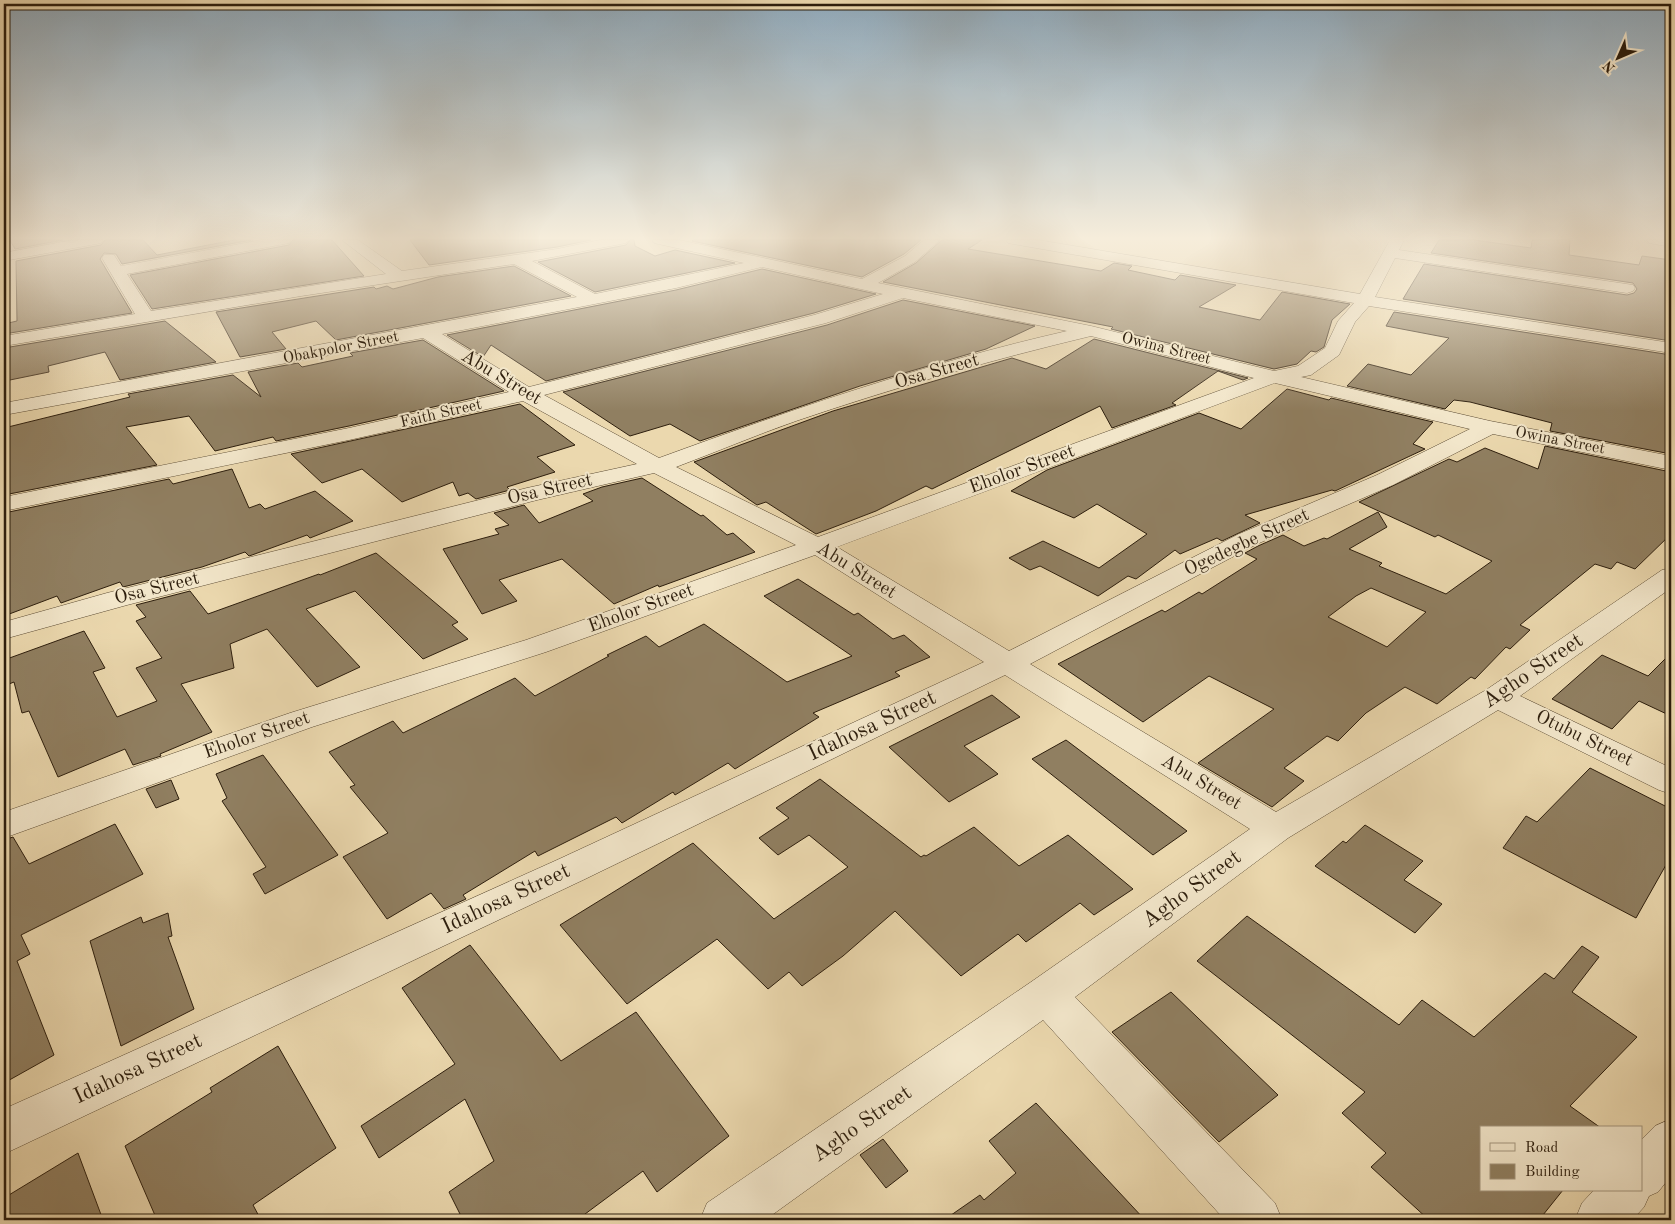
<svg xmlns="http://www.w3.org/2000/svg" width="1675" height="1224" font-family="'Old Standard TT',serif">
<style>
.building{fill:#907f61;stroke:#2d1e0d;fill-rule:evenodd}
.lines{fill:none;stroke-linecap:round;stroke-linejoin:round}
.minor-casing{stroke:#5c4c35;stroke-width:1}
.minor{fill:#f2e6ca;fill-rule:evenodd}
.labels{text-anchor:middle;dominant-baseline:central;stroke-width:4;stroke-linejoin:round;paint-order:stroke}
.far-street-label{font-size:16px;fill:#2d1e0d;stroke:#f2e6ca}
.street-label{font-size:19px;fill:#2d1e0d;stroke:#f2e6ca}
.near-street-label{font-size:22px;fill:#2d1e0d;stroke:#f2e6ca}
</style>
<rect width="100%" height="100%" fill="#ebd8ae"/>
<filter id="stains"><feTurbulence type="fractalNoise" baseFrequency=".004" numOctaves="4"/><feColorMatrix values="0 0 0 0 .2 0 0 0 0 .09 0 0 0 0 .02 0 0 0 .5 -.17"/></filter>
<radialGradient id="worn" r=".72"><stop offset=".6" stop-color="#630" stop-opacity="0"/><stop offset="1" stop-color="#630" stop-opacity=".3"/></radialGradient>
<g class="building">
<polygon points="10,240 63,240 15,249"/>
<polygon points="105,240 143,240 157,255 234,240 251,240 122,264 116,254 104,253 100,259 132,313 4,334 4,324 17,321 16,261 101,245"/>
<polygon points="293,240 332,240 364,276 152,309 130,275 289,245"/>
<polygon points="410,240 591,240 557,247 429,265"/>
<polygon points="630,240 634,240 635,246 655,256 675,250 735,263 595,292 538,262 626,245"/>
<polygon points="694,240 921,240 904,254 862,277 692,241"/>
<polygon points="942,240 982,240 968,249 1101,271 1114,263 1132,266 1128,270 1175,280 1180,275 1236,285 1199,307 1260,320 1282,292 1350,304 1332,320 1324,347 1316,352 1311,351 1297,364 1274,369 1111,329 1113,327 883,282 916,263"/>
<polygon points="1439,240 1474,240 1531,248 1532,240 1570,240 1569,255 1639,265 1642,256 1671,260 1671,341 1403,299 1424,264 1627,295 1634,293 1637,289 1633,283 1431,253"/>
<polygon points="514,266 571,296 336,340 316,321 272,332 286,349 240,357 216,312 374,287 376,289 387,286 393,289 438,277"/>
<polygon points="762,269 876,294 814,313 546,381 491,345 483,357 447,335 676,290"/>
<polygon points="903,300 1035,326 986,349 860,386 700,441 670,424 630,436 563,392 827,325"/>
<polygon points="1394,312 1671,355 1671,454 1550,431 1552,423 1470,402 1454,400 1445,409 1347,386 1368,364 1411,375 1449,338 1386,326"/>
<polygon points="165,321 216,362 120,380 105,352 48,366 49,372 5,381 4,348"/>
<polygon points="1094,339 1248,378 1243,380 1218,371 1172,403 1176,405 1112,428 1100,406 932,489 926,486 876,511 816,534 766,502 757,505 694,462 833,411 1012,358 1046,369"/>
<polygon points="423,340 504,391 349,426 276,441 273,437 215,451 189,416 126,427 157,465 4,495 4,428 130,397 128,394 233,375 261,397 248,372 298,363 302,367 353,356 350,353"/>
<polygon points="1287,389 1329,400 1331,398 1433,422 1413,444 1425,449 1335,491 1332,490 1245,515 1260,523 1222,541 1217,538 1180,554 1175,550 1136,579 1128,576 1098,596 1040,566 1030,570 1009,558 1043,541 1099,568 1147,534 1097,504 1074,518 1011,491 1047,470 1199,413 1241,429"/>
<polygon points="520,404 575,445 537,457 555,472 507,487 510,490 476,499 468,493 459,496 453,482 402,502 362,469 322,483 291,454"/>
<path d="M1545 446 1671 472V534L1635 569 1617 562 1611 569 1595 564 1520 625 1530 630 1510 649 1506 647 1475 679 1471 677 1437 704 1405 687 1366 713 1338 741 1327 736 1284 768 1304 781 1272 807 1198 763 1274 709 1209 676 1143 722 1058 664 1162 610 1165 612 1199 592 1202 594 1257 559 1245 553 1258 546 1283 535 1304 546 1324 538 1327 539 1378 512 1387 527 1349 549 1382 563 1379 566 1446 594 1492 561 1438 535 1435 537 1359 502 1449 459 1457 462 1485 448 1538 469ZM1371 588 1426 612 1387 647 1328 617 1356 596Z"/>
<polygon points="232,469 249,508 260,504 265,509 315,491 353,521 310,538 307,535 252,555 249,556 245,552 202,567 123,587 120,582 61,603 57,596 4,616 4,513 169,479 173,484"/>
<polygon points="642,478 701,516 703,515 727,535 733,533 755,552 659,587 658,585 614,604 562,559 499,580 517,601 482,614 443,549 499,534 495,529 509,525 494,513 524,505 539,523 593,501 583,494 602,487"/>
<polygon points="376,553 458,622 452,625 468,639 423,659 355,591 306,609 360,667 317,687 267,629 230,644 234,668 181,684 212,732 160,754 161,756 133,765 125,749 58,777 29,711 22,713 14,682 4,686 4,660 84,631 105,668 93,672 117,717 157,701 136,668 162,658 136,621 146,617 136,605 190,591 208,614 319,574 320,575"/>
<polygon points="798,579 854,615 858,613 893,639 904,635 930,657 895,672 900,676 813,713 819,717 735,769 728,763 675,795 673,792 622,823 616,817 538,856 535,851 463,895 466,899 444,909 431,893 387,919 343,857 388,833 350,787 355,785 329,752 393,721 403,733 515,678 535,696 609,656 607,655 646,636 659,647 704,624 787,682 852,656 764,596"/>
<polygon points="1671,653 1671,716 1639,701 1612,729 1552,699 1602,655 1648,676"/>
<polygon points="992,695 1020,717 964,746 998,774 949,802 889,747"/>
<polygon points="1066,740 1187,831 1153,855 1032,759"/>
<polygon points="263,755 338,855 265,894 253,874 266,867 222,801 227,798 216,774"/>
<polygon points="1590,768 1671,809 1671,856 1636,918 1503,848 1526,816 1537,822"/>
<polygon points="820,779 921,857 924,855 926,856 974,827 1019,866 1068,835 1133,889 1094,915 1080,903 1026,942 1018,934 961,976 895,911 843,956 802,986 789,972 768,989 717,939 627,1004 560,925 693,843 774,919 848,867 809,835 778,855 759,838 789,818 776,808"/>
<polygon points="171,780 179,799 156,808 146,789"/>
<polygon points="115,824 143,874 21,935 30,954 17,961 54,1055 4,1083 4,840 13,837 29,864"/>
<polygon points="1365,825 1423,861 1404,880 1442,904 1415,933 1315,866 1343,841 1346,843"/>
<polygon points="168,913 172,936 168,937 194,1009 121,1046 90,941 141,917 143,923"/>
<polygon points="1247,916 1399,1025 1422,1000 1474,1037 1545,973 1554,979 1582,946 1599,957 1572,992 1637,1037 1570,1106 1601,1128 1481,1128 1481,1190 1563,1190 1539,1220 1429,1220 1371,1167 1386,1153 1342,1113 1365,1092 1197,961"/>
<polygon points="470,945 561,1061 636,1012 729,1136 657,1192 643,1171 577,1220 463,1220 449,1192 494,1161 465,1099 379,1158 361,1126 455,1064 402,988"/>
<polygon points="1171,992 1278,1095 1219,1142 1112,1032"/>
<polygon points="278,1046 336,1148 253,1205 261,1220 157,1220 125,1146 212,1092 210,1088"/>
<polygon points="1036,1103 1145,1220 944,1220 980,1195 984,1200 1016,1173 989,1141"/>
<polygon points="883,1139 908,1171 886,1188 860,1155"/>
<polygon points="78,1153 103,1220 4,1220 4,1198"/>
</g>
<g class="lines">
<g class="minor-casing">
<g id="minor">
<polygon points="73,240 103,240 101,243 96,244 4,261 4,253"/>
<path d="M261 240H291L289 243 284 244 127 274 151 311 386 274 342 240H358L402 271 557 249 600 240H628L626 243 621 244 532 261 595 294 744 263 654 243 652 240H679L862 279 905 256 924 240H940L915 262 878 283 1091 326 1274 371 1298 366 1325 348 1338 321 1354 303 1013 244 1008 243 1006 240H1038L1360 294 1390 240H1404L1399 250 1633 285 1635 288 1633 291 1627 293 1395 258 1375 297 1671 343V353L1369 306 1355 322 1339 355 1311 375 1301 377 1490 421 1671 456V470L1493 434 1393 485 1257 544 1030 664 1276 812 1486 690 1662 570 1671 568V588L1520 696 1671 768V794L1659 790 1498 710 1288 838 1075 997 1275 1203 1282 1220H1225L1043 1020 765 1220H700L707 1203 1031 982 1250 829 1005 675 583 880 4 1154V1109L557 860 984 662 815 555 546 652 312 727 4 838V812L290 713 526 640 796 545 654 473 537 500 127 605 4 639V622L107 593 527 488 637 464 523 401 349 440 4 511V497L349 428 509 392 423 338 4 415V403L577 297 514 264 301 296 4 346V336L135 314 102 258 104 255H114L121 266ZM762 267 883 294 814 315 529 387 442 334 676 288ZM903 298 1067 331C927 363 793 409 659 458L544 395 826 323ZM1091 336 1254 378 818 537 676 467C716 452 756 435 796 421 893 388 991 360 1091 336ZM1275 383 1470 429 1377 475 1239 534 1009 651 837 547Z"/>
<polygon points="1647,240 1671,240 1671,247 1649,243"/>
<polygon points="1671,1119 1671,1176 1658,1192 1649,1196 1644,1207 1632,1220 1575,1220 1582,1203 1594,1190 1641,1190 1641,1140 1655,1126"/>
</g>
</g>
<use href="#minor" class="minor"/>
</g>
<linearGradient id="sky" x2="0" y2="1"><stop stop-color="#8fa9bb"/><stop offset="0.58" stop-color="#f6eddb"/><stop offset="1" stop-color="#f6eddb" stop-opacity="0"/></linearGradient>
<rect width="1675" height="411" fill="url(#sky)"/>
<g class="labels">
<g class="far-street-label">
<text transform="translate(341 348) rotate(-11)">Obakpolor Street</text>
<text transform="translate(1166 349) rotate(14)">Owina Street</text>
<text transform="translate(441 414) rotate(-13)">Faith Street</text>
<text transform="translate(1560 441) rotate(11)">Owina Street</text>
</g>
<g class="street-label">
<text transform="translate(937 372) rotate(-16)">Osa Street</text>
<text transform="translate(501 378) rotate(31)">Abu Street</text>
<text transform="translate(1022 470) rotate(-20)">Eholor Street</text>
<text transform="translate(550 490) rotate(-13)">Osa Street</text>
<text transform="translate(1247 543) rotate(-25)">Ogedegbe Street</text>
<text transform="translate(856 571) rotate(32)">Abu Street</text>
<text transform="translate(157 589) rotate(-14)">Osa Street</text>
<text transform="translate(641 609) rotate(-20)">Eholor Street</text>
<text transform="translate(257 736) rotate(-19)">Eholor Street</text>
<text transform="translate(1584 739) rotate(26)">Otubu Street</text>
<text transform="translate(1201 783) rotate(31)">Abu Street</text>
</g>
<g class="near-street-label">
<text transform="translate(1533 671) rotate(-34)">Agho Street</text>
<text transform="translate(872 726) rotate(-25)">Idahosa Street</text>
<text transform="translate(1192 889) rotate(-36)">Agho Street</text>
<text transform="translate(506 899) rotate(-25)">Idahosa Street</text>
<text transform="translate(138 1069) rotate(-25)">Idahosa Street</text>
<text transform="translate(862 1124) rotate(-35)">Agho Street</text>
</g>
</g>
<rect width="1675" height="1224" fill="none" stroke="#ebd8ae" stroke-width="20"/>
<rect x="5" y="5" width="1665" height="1214" fill="none" stroke="#2d1e0d" stroke-width="2.5"/>
<rect x="10" y="10" width="1655" height="1204" fill="none" stroke="#2d1e0d"/>
<rect x="1480" y="1126" width="162" height="65" fill="#f2e6ca" stroke="#a3967e"/>
<rect x="1490" y="1143" width="25" height="8" fill="#f2e6ca" stroke="#a3967e"/>
<text x="1525" y="1152" font-size="15" fill="#2d1e0d">Road</text>
<rect x="1490" y="1164" width="25" height="15" fill="#907f61" stroke="#a3967e"/>
<text x="1525" y="1176" font-size="15" fill="#2d1e0d">Building</text>
<g transform="translate(1618 58) rotate(225)" stroke="#f2e6ca" stroke-width="4" paint-order="stroke">
<path d="M0-4L9 19L0 12L-9 19Z" fill="#2d1e0d"/>
<text y="-8" font-size="14" font-weight="bold" text-anchor="middle" fill="#2d1e0d">N</text>
</g>
<rect width="100%" height="100%" filter="url(#stains)"/>
<rect width="100%" height="100%" fill="url(#worn)"/>
</svg>
